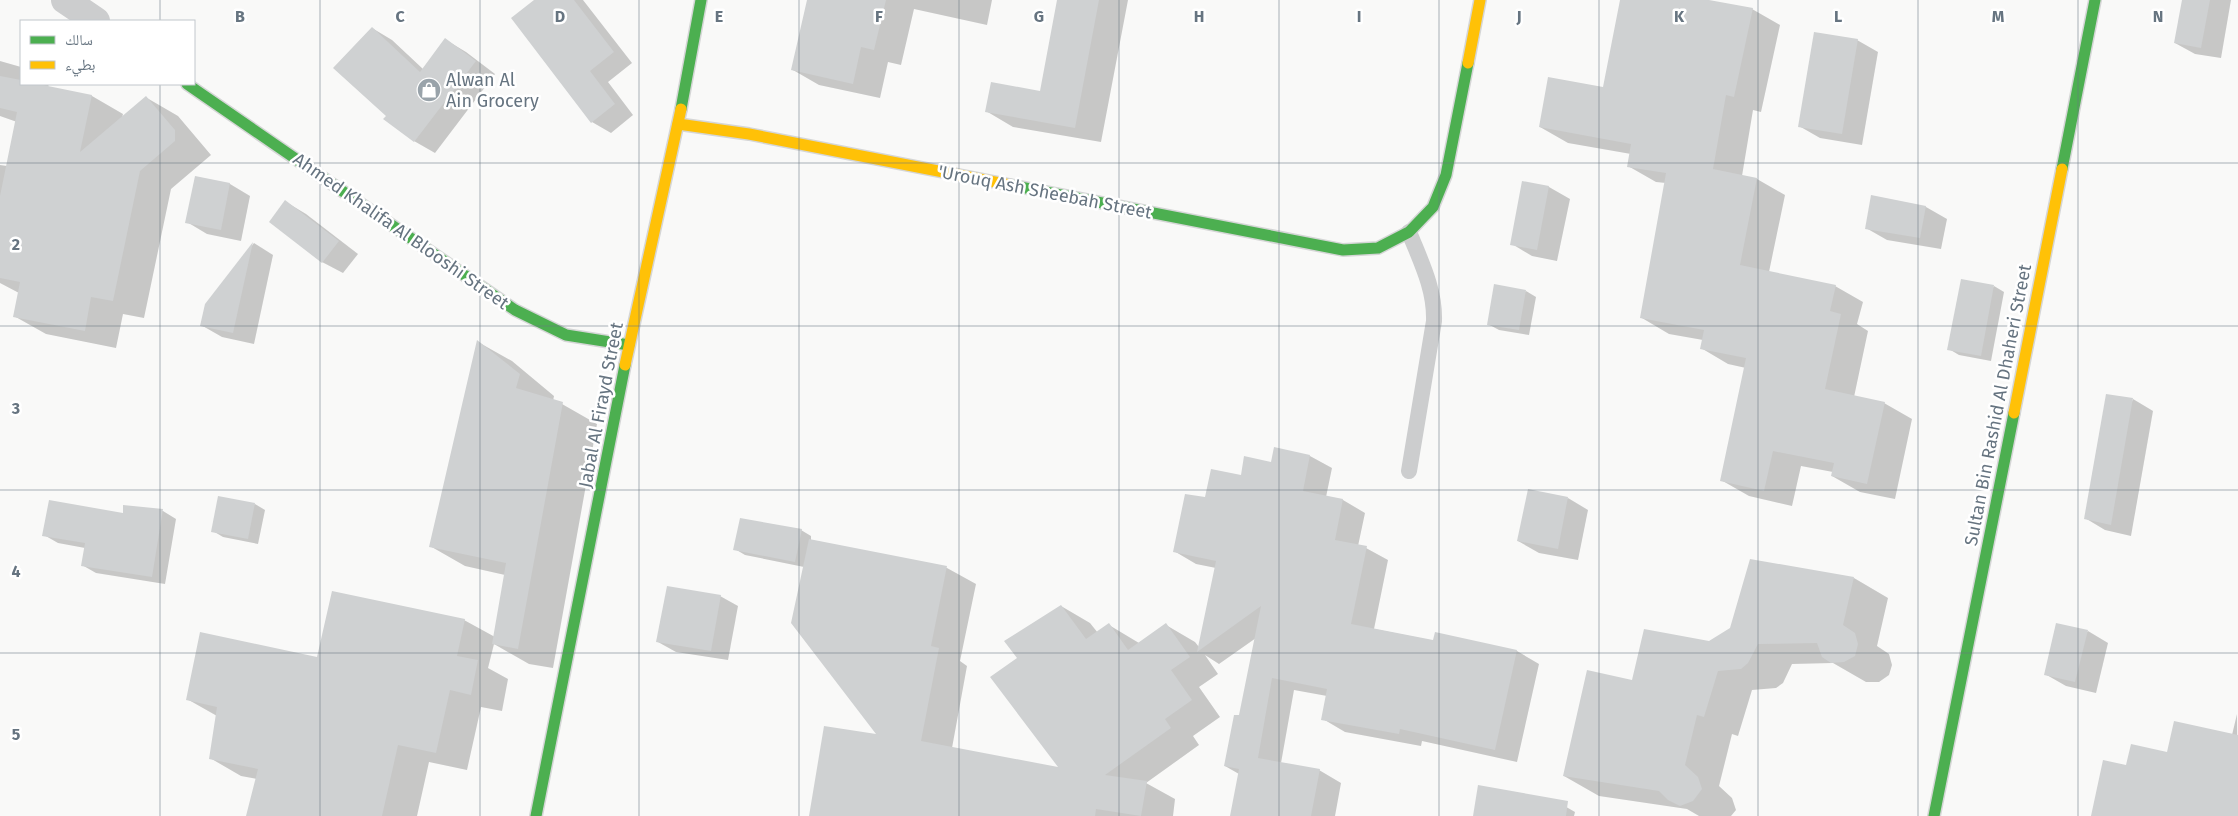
<svg xmlns="http://www.w3.org/2000/svg" width="2238" height="816" font-family="'Fira Sans','Noto Naskh Arabic',sans-serif">
<style>
.shadow{fill:#0003}
.building{fill:#cfd1d2}
.lines{fill:none;stroke-linecap:round;stroke-linejoin:round}
.fast-casing{stroke:#d5d6d6;stroke-width:14}
.slow-casing{stroke:#d5d6d6;stroke-width:14}
.lane{stroke:#cccdce;stroke-width:16}
.street{stroke:#cccdce;stroke-width:28}
.fast{stroke:#4caf50;stroke-width:11}
.slow{stroke:#ffc107;stroke-width:11}
.grid{fill:none;stroke:#667480;stroke-width:1;stroke-opacity:0.55}
.labels{text-anchor:middle;dominant-baseline:central;stroke-width:5;stroke-linejoin:round;paint-order:stroke}
.poi-label{font-size:18px;fill:#667480;stroke:#fff;text-anchor:start}
.street-label{font-size:18px;fill:#667480;stroke:#fff}
.grid-label{font-size:16px;text-anchor:middle;font-weight:bold;fill:#667480;stroke:#fff;stroke-width:5;stroke-linejoin:round;paint-order:stroke}
</style>
<rect width="100%" height="100%" fill="#f9f9f8"/>
<g class="shadow">
<polygon points="536,0 583,0 632,63 608,82 633,115 611,133 592,122"/>
<polygon points="808,0 992,0 987,25 914,9 901,65 888,62 880,98 819,85 793,70"/>
<polygon points="1058,0 1128,0 1101,142 1013,127 986,111 1041,92"/>
<polygon points="1621,0 1702,0 1752,9 1780,25 1761,112 1753,110 1742,176 1757,179 1785,195 1769,272 1835,286 1863,302 1857,324 1868,331 1854,397 1884,403 1912,419 1895,499 1860,492 1832,476 1833,472 1801,466 1792,506 1749,496 1721,480 1746,368 1728,364 1701,348 1703,340 1669,334 1642,318 1666,183 1656,182 1628,166 1631,154 1568,143 1540,127 1604,88"/>
<polygon points="2183,0 2231,0 2221,58 2195,54 2175,43"/>
<polygon points="372,28 392,40 423,69 446,40 466,52 495,74 435,153 414,141 387,116"/>
<polygon points="1857,40 1878,52 1862,145 1820,138 1799,126"/>
<polygon points="0,61 21,67 21,84 49,84 48,87 92,96 123,114 122,118 147,98 178,116 211,155 171,189 144,318 123,314 116,348 46,334 14,316 19,293 0,283 0,165 7,166 17,122 0,116"/>
<polygon points="196,177 230,184 250,196 241,241 207,234 187,222"/>
<polygon points="1523,183 1549,187 1570,199 1557,261 1532,256 1512,244"/>
<polygon points="1872,197 1926,207 1947,219 1941,249 1887,240 1866,228"/>
<polygon points="286,202 306,214 358,254 343,273 322,262"/>
<polygon points="254,243 273,255 254,344 222,337 201,325 206,304"/>
<polygon points="1994,286 2004,292 1991,361 1959,355 1949,349"/>
<polygon points="1526,291 1536,297 1529,335 1499,330 1488,324"/>
<polygon points="478,342 512,361 554,396 553,401 562,404 597,424 553,668 529,664 494,644 488,668 508,679 502,711 481,707 467,770 429,762 417,816 248,816 257,779 241,776 210,758 217,716 187,699 318,658 464,620 495,637 505,575 465,566 430,546"/>
<polygon points="2133,399 2153,411 2131,536 2105,530 2085,518"/>
<polygon points="1310,456 1332,468 1326,497 1343,500 1365,513 1358,546 1366,548 1388,560 1374,629 1434,641 1436,633 1517,651 1539,664 1517,762 1422,741 1421,746 1345,732 1323,719 1327,696 1294,690 1281,763 1319,770 1341,783 1335,816 1231,816 1239,774 1225,766 1240,717 1256,638 1219,664 1205,655 1218,674 1199,687 1220,717 1193,736 1199,745 1146,783 1175,799 1173,816 810,816 878,736 804,567 745,555 735,549 801,530 811,536 811,540 947,568 976,584 960,661 967,666 952,748 1061,769 1019,658 1061,606 1090,623 1098,633 1109,625 1139,643 1166,625 1195,642 1199,647 1216,568 1196,564 1174,551 1206,499 1242,476 1272,463"/>
<polygon points="1568,498 1588,510 1578,560 1539,553 1518,541"/>
<polygon points="255,504 265,510 258,544 223,537 213,531"/>
<polygon points="163,511 176,519 165,584 96,573 82,565 85,548 58,543 44,535 124,514"/>
<polygon points="1854,578 1888,598 1877,646 1889,654 1892,665 1889,675 1879,682 1866,682 1833,663 1792,664 1783,683 1776,688 1752,690 1738,736 1732,734 1719,786 1732,798 1736,810 1731,816 1699,816 1687,809 1599,796 1564,776 1633,681 1709,643"/>
<polygon points="720,596 738,606 728,660 676,652 658,642"/>
<polygon points="2088,631 2108,643 2096,693 2066,686 2045,674"/>
<polygon points="2237,714 2238,816 2093,816 2127,766 2232,735"/>
<polygon points="1554,800 1575,812 1574,816 1474,816"/>
</g>
<g class="building">
<polygon points="534,0 574,0 614,52 590,71 615,104 591,123 511,18"/>
<polygon points="807,0 886,0 874,50 861,47 853,84 791,70"/>
<polygon points="1057,0 1099,0 1075,128 985,112 991,82 1040,91"/>
<polygon points="1620,0 1709,0 1753,8 1734,97 1726,95 1713,169 1757,178 1740,265 1836,285 1830,311 1841,314 1825,389 1885,402 1867,484 1831,476 1834,463 1773,451 1764,491 1720,481 1746,358 1700,349 1704,330 1640,318 1666,173 1627,167 1631,144 1539,127 1548,77 1603,87"/>
<polygon points="2182,0 2210,0 2201,48 2174,43"/>
<polygon points="372,27 420,72 445,38 476,61 414,142 383,119 386,116 333,68"/>
<polygon points="1814,32 1858,39 1842,134 1798,127"/>
<polygon points="0,76 21,80 21,84 38,84 92,95 80,152 146,96 175,130 175,141 140,171 113,301 91,297 85,331 13,317 20,282 0,278 0,196 17,112 0,108"/>
<polygon points="195,176 230,183 221,230 185,223"/>
<polygon points="1522,181 1549,186 1537,250 1510,245"/>
<polygon points="1871,195 1926,206 1920,238 1865,229"/>
<polygon points="285,200 339,241 322,263 269,222"/>
<polygon points="253,242 233,333 200,326 205,304"/>
<polygon points="1961,279 1994,285 1981,356 1947,350"/>
<polygon points="1494,284 1526,290 1519,330 1487,325"/>
<polygon points="477,340 520,374 516,388 563,402 518,649 492,644 506,563 429,547"/>
<polygon points="2106,394 2133,398 2111,525 2084,519"/>
<polygon points="1274,447 1310,455 1303,491 1343,499 1335,540 1367,546 1351,624 1433,640 1435,632 1517,650 1495,750 1400,729 1399,734 1321,720 1327,689 1272,678 1258,758 1320,769 1311,816 1230,816 1239,769 1224,766 1234,715 1239,715 1261,606 1197,652 1216,561 1173,552 1185,494 1205,497 1211,469 1241,475 1244,456 1271,462"/>
<polygon points="1528,489 1568,497 1558,549 1517,541"/>
<polygon points="218,496 255,503 248,539 211,532"/>
<polygon points="49,500 123,513 123,505 163,509 152,577 81,566 85,543 42,536"/>
<polygon points="740,518 802,529 795,562 733,550"/>
<polygon points="809,539 947,566 931,646 939,648 921,741 1058,767 990,677 1017,658 1004,641 1061,605 1086,639 1109,623 1128,650 1166,623 1190,657 1171,670 1192,700 1165,719 1171,728 1105,775 1147,781 1141,816 1096,809 1095,816 809,816 824,726 876,734 791,623"/>
<polygon points="1750,559 1854,577 1843,625 1855,633 1858,644 1855,656 1844,662 1831,663 1822,657 1817,643 1758,644 1748,663 1741,669 1718,671 1704,717 1697,715 1685,765 1698,777 1702,789 1693,801 1680,806 1668,800 1659,791 1563,776 1587,670 1632,680 1644,629 1709,641 1730,628"/>
<polygon points="667,586 721,595 711,651 656,642"/>
<polygon points="332,591 465,619 457,656 478,660 471,695 450,690 436,753 398,745 382,816 246,816 258,769 209,759 217,707 186,700 200,632 317,657"/>
<polygon points="2056,623 2088,630 2075,682 2044,675"/>
<polygon points="2174,721 2238,735 2238,816 2091,816 2103,760 2126,765 2131,744 2167,752"/>
<polygon points="1478,785 1568,801 1566,816 1473,816"/>
</g>
<g class="lines">
<g class="fast-casing">
<g id="fast">
<polyline points="187,84 515,310 566,335 629,345"/>
<polyline points="681,109 701,0"/>
<polyline points="2062,169 2095,0"/>
<polyline points="1010,185 1343,250 1378,248 1409,232 1433,207 1446,175 1468,63"/>
<polyline points="536,816 625,365"/>
<polyline points="1934,816 2014,413"/>
</g>
</g>
<g class="slow-casing">
<g id="slow">
<polyline points="1468,63 1480,0"/>
<polyline points="678,124 749,134 1010,185"/>
<polyline points="625,365 681,109"/>
<polyline points="2014,413 2062,169"/>
</g>
</g>
<path class="lane" d="M1409 471 1434 321C1435 289 1421 262 1409 232"/>
<polyline class="street" points="65,0 96,21"/>
<use href="#fast" class="fast"/>
<use href="#slow" class="slow"/>
</g>
<path class="grid" d="M160 0V21M320 0V816M480 0V816M639 0V816M799 0V816M959 0V816M1119 0V816M1279 0V816M1439 0V816M1599 0V816M1758 0V816M1918 0V816M2078 0V816M160 84V816M0 163H2238M0 326H2238M0 490H2238M0 653H2238"/>
<defs>
<g id="shop-disc" transform="scale(1.25)"><circle r="9.5" fill="#99a3aa" stroke="#fff"/><path d="M-5-2.5h2.3a2.7 3.5 0 0 1 5.4 0H5L5.5 6h-11ZM-1.5-2.5h3a1.5 2.3 0 0 0-3 0Z" fill="#fff"/></g>
</defs>
<g fill-rule="evenodd">
<use href="#shop-disc" x="429" y="90"/>
</g>
<g class="labels">
<g class="poi-label">
<text x="446" y="80">Alwan Al<tspan x="446" dy="21">Ain Grocery</tspan></text>
</g>
<g class="street-label">
<text transform="translate(1045 192) rotate(11)">'Urouq Ash Sheebah Street</text>
<text transform="translate(401 231) rotate(35)">Ahmed Khalifa Al Blooshi Street</text>
<text transform="translate(601 405) rotate(-79)">Jabal Al Firayd Street</text>
<text transform="translate(1998 405) rotate(-79)">Sultan Bin Rashid Al Dhaheri Street</text>
</g>
</g>
<g class="grid-label">
<text x="240" y="22">B</text>
<text x="400" y="22">C</text>
<text x="560" y="22">D</text>
<text x="719" y="22">E</text>
<text x="879" y="22">F</text>
<text x="1039" y="22">G</text>
<text x="1199" y="22">H</text>
<text x="1359" y="22">I</text>
<text x="1519" y="22">J</text>
<text x="1679" y="22">K</text>
<text x="1838" y="22">L</text>
<text x="1998" y="22">M</text>
<text x="2158" y="22">N</text>
<text x="16" y="250">2</text>
<text x="16" y="414">3</text>
<text x="16" y="577">4</text>
<text x="16" y="740">5</text>
</g>
<rect x="20" y="20" width="175" height="65" fill="#ffffff" stroke="#c2c7cc"/>
<rect x="30" y="36" width="25" height="8" fill="#4caf50" stroke="#c2c7cc"/>
<text x="65" y="45" font-size="15" fill="#667480">سالك</text>
<rect x="30" y="61" width="25" height="8" fill="#ffc107" stroke="#c2c7cc"/>
<text x="65" y="70" font-size="15" fill="#667480">بطيء</text>
</svg>
